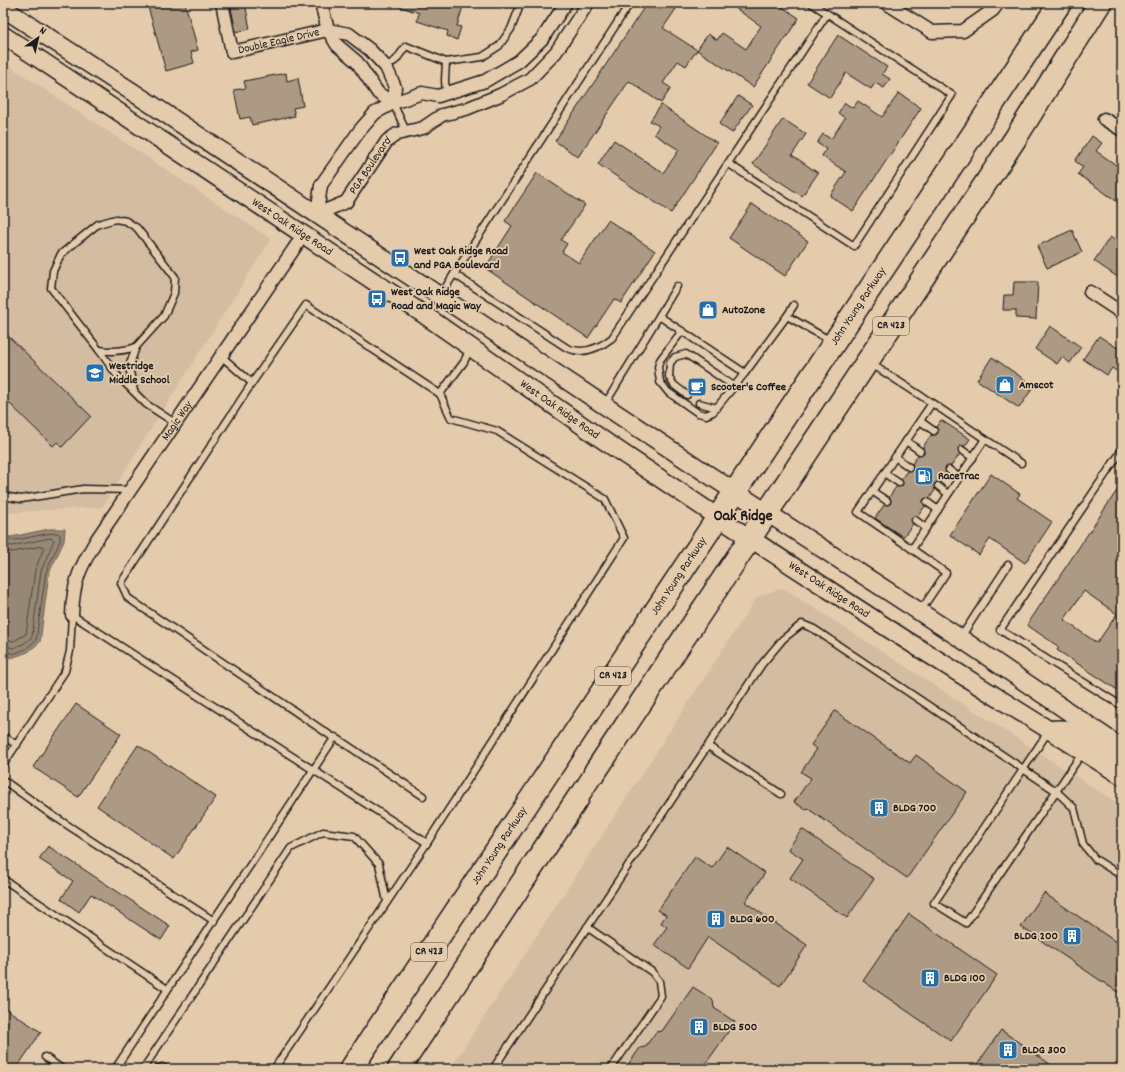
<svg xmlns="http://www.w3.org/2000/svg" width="1125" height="1072" font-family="Dekko,sans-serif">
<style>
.built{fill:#d3bca0}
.water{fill:#978875;stroke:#665d51}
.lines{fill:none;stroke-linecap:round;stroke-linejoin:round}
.shore{stroke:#4d4740;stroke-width:1}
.building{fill:#ac9a84;stroke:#1c1c1c;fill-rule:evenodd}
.lane-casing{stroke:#1c1c1c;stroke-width:9}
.street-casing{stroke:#1c1c1c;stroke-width:15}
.secondary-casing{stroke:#1c1c1c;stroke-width:20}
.primary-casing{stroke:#1c1c1c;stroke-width:22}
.highway-casing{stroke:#1c1c1c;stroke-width:25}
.lane{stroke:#e4cbac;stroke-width:6}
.street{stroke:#e4cbac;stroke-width:12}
.secondary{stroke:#e4cbac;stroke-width:17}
.primary{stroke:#e4cbac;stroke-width:19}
.highway{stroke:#e4cbac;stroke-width:22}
.labels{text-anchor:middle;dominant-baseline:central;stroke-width:3.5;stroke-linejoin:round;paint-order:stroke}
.shield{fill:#e4cbac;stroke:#585047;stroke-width:1}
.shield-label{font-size:11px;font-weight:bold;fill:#1c1c1c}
.street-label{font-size:12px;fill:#1c1c1c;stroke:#e4cbac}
.poi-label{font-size:12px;font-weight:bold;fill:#1c1c1c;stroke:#e4cbac;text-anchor:start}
.district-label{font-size:16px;font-weight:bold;fill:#1c1c1c;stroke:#e4cbac}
</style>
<rect width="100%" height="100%" fill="#e4cbac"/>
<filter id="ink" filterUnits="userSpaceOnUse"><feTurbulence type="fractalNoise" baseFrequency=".025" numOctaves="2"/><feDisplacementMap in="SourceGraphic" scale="8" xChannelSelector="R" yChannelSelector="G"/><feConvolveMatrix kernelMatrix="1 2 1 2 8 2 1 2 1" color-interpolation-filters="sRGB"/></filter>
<g filter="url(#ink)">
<g class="built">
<polygon points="3,62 271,239 102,507 3,513"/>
<polygon points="783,588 1122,806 1122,1069 450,1069 757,597"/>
</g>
<polygon class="water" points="49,529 65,529 64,541 49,573 40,642 28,652 11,658 3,653 3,536 11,537"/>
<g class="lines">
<g class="shore">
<path d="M3 540C21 542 40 533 58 533L60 535V541L46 572 36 640 26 649 13 654 3 650"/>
<polyline points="3,545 12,546 50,538 54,540 41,571 32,637 23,644 13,648 3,645"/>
<polyline points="3,551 13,552 42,546 44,548 35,570 26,634 14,641 3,639"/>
</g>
</g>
<g class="building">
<polygon points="147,3 185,3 198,50 191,52 194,63 166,71"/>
<polygon points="230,3 245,3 250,29 236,32"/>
<polygon points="395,3 464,3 457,26 461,27 457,40 447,36 448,31 417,21 419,13 395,5"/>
<polygon points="647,3 680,3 663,28 697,50 686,66 678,61 663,83 671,88 661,103 629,81 578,157 555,141"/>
<polygon points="728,3 776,3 799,18 753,87 697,50 708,34 717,40 722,33 746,49 761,26"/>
<polygon points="838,35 887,67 882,74 890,79 884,88 875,83 871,89 846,73 830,98 807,83"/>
<polygon points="286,73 287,81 298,78 303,106 293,108 295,116 252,125 250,117 240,119 234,90 246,88 244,81"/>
<polygon points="899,93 921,108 853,211 830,196 846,172 822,156 826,149 817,143 823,134 831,139 845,118 838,113 845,103 853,108 858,101 882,117"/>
<polygon points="738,96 752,105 732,133 719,124"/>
<polygon points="661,105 717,143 671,213 598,164 614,140 663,173 679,150 654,134 659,126 650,121"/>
<polygon points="783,119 806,134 792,155 818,173 802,196 753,164"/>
<polygon points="1092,136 1102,143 1096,151 1122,169 1122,205 1078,174 1083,167 1075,161"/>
<polygon points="537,173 585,205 561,240 567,244 562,252 579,263 608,220 655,251 621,303 614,299 588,338 485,268 512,226 505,221"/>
<polygon points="752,204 808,241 785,276 729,238"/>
<polygon points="1072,230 1082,252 1047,268 1037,246"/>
<polygon points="1110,237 1122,245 1122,280 1094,261"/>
<polygon points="1014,282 1038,282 1036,319 1016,318 1016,310 1003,310 1004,295 1013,295"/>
<polygon points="1050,326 1081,347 1070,363 1062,357 1057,364 1035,349"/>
<polygon points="3,331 91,416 62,447 57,442 53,446 3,397"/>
<polygon points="1099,336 1122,351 1122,375 1112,368 1107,375 1083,359"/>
<polygon points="992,357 1034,386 1019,408 977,380"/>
<polygon points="941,420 970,439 965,446 961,446 958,448 960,454 951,466 945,468 946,474 940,482 934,484 935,490 930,498 923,500 925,506 918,516 911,518 913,524 903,537 875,518 884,505 890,504 891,501 889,497 896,487 902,486 903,483 901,479 907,471 913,469 912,464 918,455 924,453 923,447 931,435 935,435 938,433 936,427"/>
<polygon points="991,474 1020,494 1017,498 1052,522 1025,563 990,539 979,555 950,535"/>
<path d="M1122 483V693L1057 650 1059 647 1027 625ZM1084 591 1117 614 1097 643 1064 620Z"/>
<polygon points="76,704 121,734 78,797 33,767"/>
<polygon points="835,711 910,763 916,755 967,792 907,878 807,808 806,810 794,802 811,778 801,772 817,749 811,745"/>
<polygon points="138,745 216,797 174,859 97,806"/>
<polygon points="802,829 874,879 847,918 790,878 803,859 788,849"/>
<polygon points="48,846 170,926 161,940 91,894 79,912 61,899 73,881 39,859"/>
<polygon points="727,847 765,873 745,902 807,945 780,986 708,937 688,968 654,945 667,927 661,923 666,915 658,910 695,857 712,868"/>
<polygon points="1044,893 1122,946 1122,995 1021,927"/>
<polygon points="909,914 997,975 951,1041 863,981"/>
<polygon points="693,987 713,1000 714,1008 735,1022 702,1069 625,1069 640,1048 645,1047 656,1032 662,1031"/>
<polygon points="3,1007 41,1032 16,1069 3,1069"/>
<polygon points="1001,1030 1057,1069 974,1069"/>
</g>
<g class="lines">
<g class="lane-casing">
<g id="lane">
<polyline points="446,62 445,80 446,94"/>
<polyline points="386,67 396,60 406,46 446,62 482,57 499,46 511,29 521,3"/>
<polyline points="393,103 406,131"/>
<polyline points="729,164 854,246 952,95 811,3"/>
<path d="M454 274 567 348C583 355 598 349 612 338L827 14"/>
<polyline points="447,285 630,3"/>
<polyline points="659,316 677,286"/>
<polyline points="787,316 794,305"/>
<polyline points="682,331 660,360 658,367 660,382 668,392 698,413 706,415 713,412 745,373"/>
<path d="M99 350C112 352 124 351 136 347"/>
<polyline points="221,356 252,383 121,583 128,598 334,738"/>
<polyline points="870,363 932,403 858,512 912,549 985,439 932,403"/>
<polyline points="252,383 306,305 440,394 464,362 470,348"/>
<polyline points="134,391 129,367 136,347 164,316 174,293 175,277 137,228 126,221 116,219 98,224 61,254 53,271 51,288 99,350 116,374 146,404 175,423"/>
<polyline points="687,395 674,385 669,377 670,363 675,357 686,354 735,387"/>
<polyline points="699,403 717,408"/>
<polyline points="605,404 659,316 745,373 787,316 831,341"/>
<polyline points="920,421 934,431"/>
<polyline points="985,439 1021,463"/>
<polyline points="906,441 920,451"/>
<polyline points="962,450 973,458"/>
<polyline points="1122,450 1000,630 1122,706"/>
<polyline points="895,457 909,467"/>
<polyline points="949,470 960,478"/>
<polyline points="884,473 899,483"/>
<polyline points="938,486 948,494"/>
<polyline points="872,491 887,501"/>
<polyline points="3,496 21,499 83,489 131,490"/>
<polyline points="927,502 938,510"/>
<polyline points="915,520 926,528"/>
<polyline points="912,549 946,573 921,610"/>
<polyline points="72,615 427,843 274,1069"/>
<polyline points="961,637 1008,565"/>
<polyline points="1048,732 934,903 966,923 1083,752"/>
<polyline points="3,736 17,745"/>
<polyline points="708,746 781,794"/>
<polyline points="3,765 65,671 70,651 72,615"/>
<polyline points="3,780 49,813 214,921"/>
<polyline points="427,843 624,538 605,499 497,431 451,418 440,394"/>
<polyline points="3,879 167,989"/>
<polyline points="587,927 652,972 659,981 661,996 611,1069"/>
<polyline points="45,1057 62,1069"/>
<polyline points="115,1069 335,737 423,796"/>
<polyline points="143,1069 291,848 323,832 354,836 379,864 387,902"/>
<polyline points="157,1069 162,1067 166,1069"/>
<polyline points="493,1069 762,664 783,639 802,624 814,629 1056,791 1074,808 1083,844 1095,859 1122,876"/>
</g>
</g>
<g class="street-casing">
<g id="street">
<path id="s1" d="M222 3 232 52 328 30 321 3"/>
<path id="s2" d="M566 3 542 39 519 61 485 81 438 96 422 93 393 103 375 113 360 130 321 185 317 214 346 202 387 141 397 134 423 128 442 115 466 109 500 95 530 79 556 52 588 3"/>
<polyline points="886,3 932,32 963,31 993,10 998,3"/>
<polyline points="328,30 349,34 370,50 386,67 395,87 393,103"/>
<polyline points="328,30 337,45 357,62 378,93 393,103"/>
<polyline points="1104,119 1122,130"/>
<polyline points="1090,292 1122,313"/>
<path id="s3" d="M72 615C73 581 80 568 97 539L304 234"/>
</g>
</g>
<g class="secondary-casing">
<g id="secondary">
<polyline points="3,8 151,104 706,473 960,638 1122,748"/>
<path id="s4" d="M3 35 426 316 603 440 719 518 903 638 1122 776"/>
<path d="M1049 730C1078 724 1099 745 1122 760"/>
</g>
</g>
<g class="primary-casing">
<polyline id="primary" points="578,798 595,772"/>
</g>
<g class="highway-casing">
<g id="highway">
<polyline points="595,772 1015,139 1100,3"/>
<path id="s5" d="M351 1069 1060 3"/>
<polyline points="399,1069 578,798"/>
</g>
</g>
<use href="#lane" class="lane"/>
<use href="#street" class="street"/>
<use href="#secondary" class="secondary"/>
<use href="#primary" class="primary"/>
<use href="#highway" class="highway"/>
</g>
</g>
<defs>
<g id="bus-square" transform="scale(1)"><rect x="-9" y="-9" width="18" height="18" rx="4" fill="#1f6fb2" stroke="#e4cbac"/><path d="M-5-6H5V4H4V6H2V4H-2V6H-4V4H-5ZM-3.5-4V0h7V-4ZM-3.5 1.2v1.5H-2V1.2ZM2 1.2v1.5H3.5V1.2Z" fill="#fff"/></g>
<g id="shop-square" transform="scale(1)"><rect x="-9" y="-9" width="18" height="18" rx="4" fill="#1f6fb2" stroke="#e4cbac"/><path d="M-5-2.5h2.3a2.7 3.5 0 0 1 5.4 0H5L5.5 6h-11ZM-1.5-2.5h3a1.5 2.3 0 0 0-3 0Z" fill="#fff"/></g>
<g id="school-square" transform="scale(1)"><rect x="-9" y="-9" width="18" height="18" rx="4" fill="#1f6fb2" stroke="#e4cbac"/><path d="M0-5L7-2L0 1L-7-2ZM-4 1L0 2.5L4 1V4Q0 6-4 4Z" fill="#fff"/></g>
<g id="cafe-square" transform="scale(1)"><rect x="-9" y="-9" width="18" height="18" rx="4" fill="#1f6fb2" stroke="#e4cbac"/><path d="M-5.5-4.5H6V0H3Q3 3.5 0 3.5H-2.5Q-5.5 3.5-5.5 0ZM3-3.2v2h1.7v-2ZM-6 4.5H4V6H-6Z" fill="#fff"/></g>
<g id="fuel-square" transform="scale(1)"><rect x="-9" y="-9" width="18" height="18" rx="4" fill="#1f6fb2" stroke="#e4cbac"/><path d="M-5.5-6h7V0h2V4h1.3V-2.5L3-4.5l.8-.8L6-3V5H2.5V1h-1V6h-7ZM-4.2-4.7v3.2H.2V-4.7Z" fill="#fff"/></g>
<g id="building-square" transform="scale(1)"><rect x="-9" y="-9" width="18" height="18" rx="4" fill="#1f6fb2" stroke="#e4cbac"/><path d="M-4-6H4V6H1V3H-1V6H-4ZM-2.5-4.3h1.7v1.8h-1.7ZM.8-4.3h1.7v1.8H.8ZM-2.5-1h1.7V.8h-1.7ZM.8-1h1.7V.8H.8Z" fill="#fff"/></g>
</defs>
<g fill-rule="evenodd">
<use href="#bus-square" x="400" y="258"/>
<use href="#bus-square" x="377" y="299"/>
<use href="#shop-square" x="708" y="310"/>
<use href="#school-square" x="95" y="373"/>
<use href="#shop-square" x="1005" y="385"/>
<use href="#cafe-square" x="697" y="387"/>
<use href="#fuel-square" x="924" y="476"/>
<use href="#building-square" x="879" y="808"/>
<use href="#building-square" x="716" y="919"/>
<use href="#building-square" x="1072" y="936"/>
<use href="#building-square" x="930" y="978"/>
<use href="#building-square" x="699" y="1027"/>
<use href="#building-square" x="1008" y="1050"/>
</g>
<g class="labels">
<g class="shield">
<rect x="873" y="317" width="36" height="18" rx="3"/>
<rect x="595" y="667" width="36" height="18" rx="3"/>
<rect x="411" y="943" width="36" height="18" rx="3"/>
</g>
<g class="shield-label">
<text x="891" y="326">CR 423</text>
<text x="613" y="676">CR 423</text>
<text x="429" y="952">CR 423</text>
</g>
<g class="street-label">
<text stroke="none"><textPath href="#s1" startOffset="98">Double Eagle Drive</textPath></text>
<text stroke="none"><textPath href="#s2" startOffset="426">PGA Boulevard</textPath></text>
<text stroke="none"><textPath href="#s4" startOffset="347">West Oak Ridge Road</textPath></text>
<text stroke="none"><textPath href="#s5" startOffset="916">John Young Parkway</textPath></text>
<text stroke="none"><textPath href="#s4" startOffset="671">West Oak Ridge Road</textPath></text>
<text stroke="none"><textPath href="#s3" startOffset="224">Magic Way</textPath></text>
<text stroke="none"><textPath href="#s5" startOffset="592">John Young Parkway</textPath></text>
<text stroke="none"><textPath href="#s4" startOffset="995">West Oak Ridge Road</textPath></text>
<text stroke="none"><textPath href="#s5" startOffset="268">John Young Parkway</textPath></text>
</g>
<g class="poi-label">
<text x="414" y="251">West Oak Ridge Road<tspan x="414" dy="14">and PGA Boulevard</tspan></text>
<text x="391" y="292">West Oak Ridge<tspan x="391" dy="14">Road and Magic Way</tspan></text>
<text x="722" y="310">AutoZone</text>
<text x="109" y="366">Westridge<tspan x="109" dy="14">Middle School</tspan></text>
<text x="1019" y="385">Amscot</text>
<text x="711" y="387">Scooter's Coffee</text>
<text x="938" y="476">RaceTrac</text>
<text x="893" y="808">BLDG 700</text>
<text x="730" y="919">BLDG 600</text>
<text x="1058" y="936" text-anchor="end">BLDG 200</text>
<text x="944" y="978">BLDG 100</text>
<text x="713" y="1027">BLDG 500</text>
<text x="1022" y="1050">BLDG 300</text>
</g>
<g class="district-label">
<text x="743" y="516">Oak Ridge</text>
</g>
</g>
<rect width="1125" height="1072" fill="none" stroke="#e4cbac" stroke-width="16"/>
<rect x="8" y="8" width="1109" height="1056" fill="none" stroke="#1c1c1c" stroke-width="1.5" filter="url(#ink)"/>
<g transform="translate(38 38) rotate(34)" stroke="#e4cbac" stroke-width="3" paint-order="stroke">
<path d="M0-3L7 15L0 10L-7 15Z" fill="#1c1c1c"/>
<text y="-6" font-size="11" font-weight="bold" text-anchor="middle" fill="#1c1c1c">N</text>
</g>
</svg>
